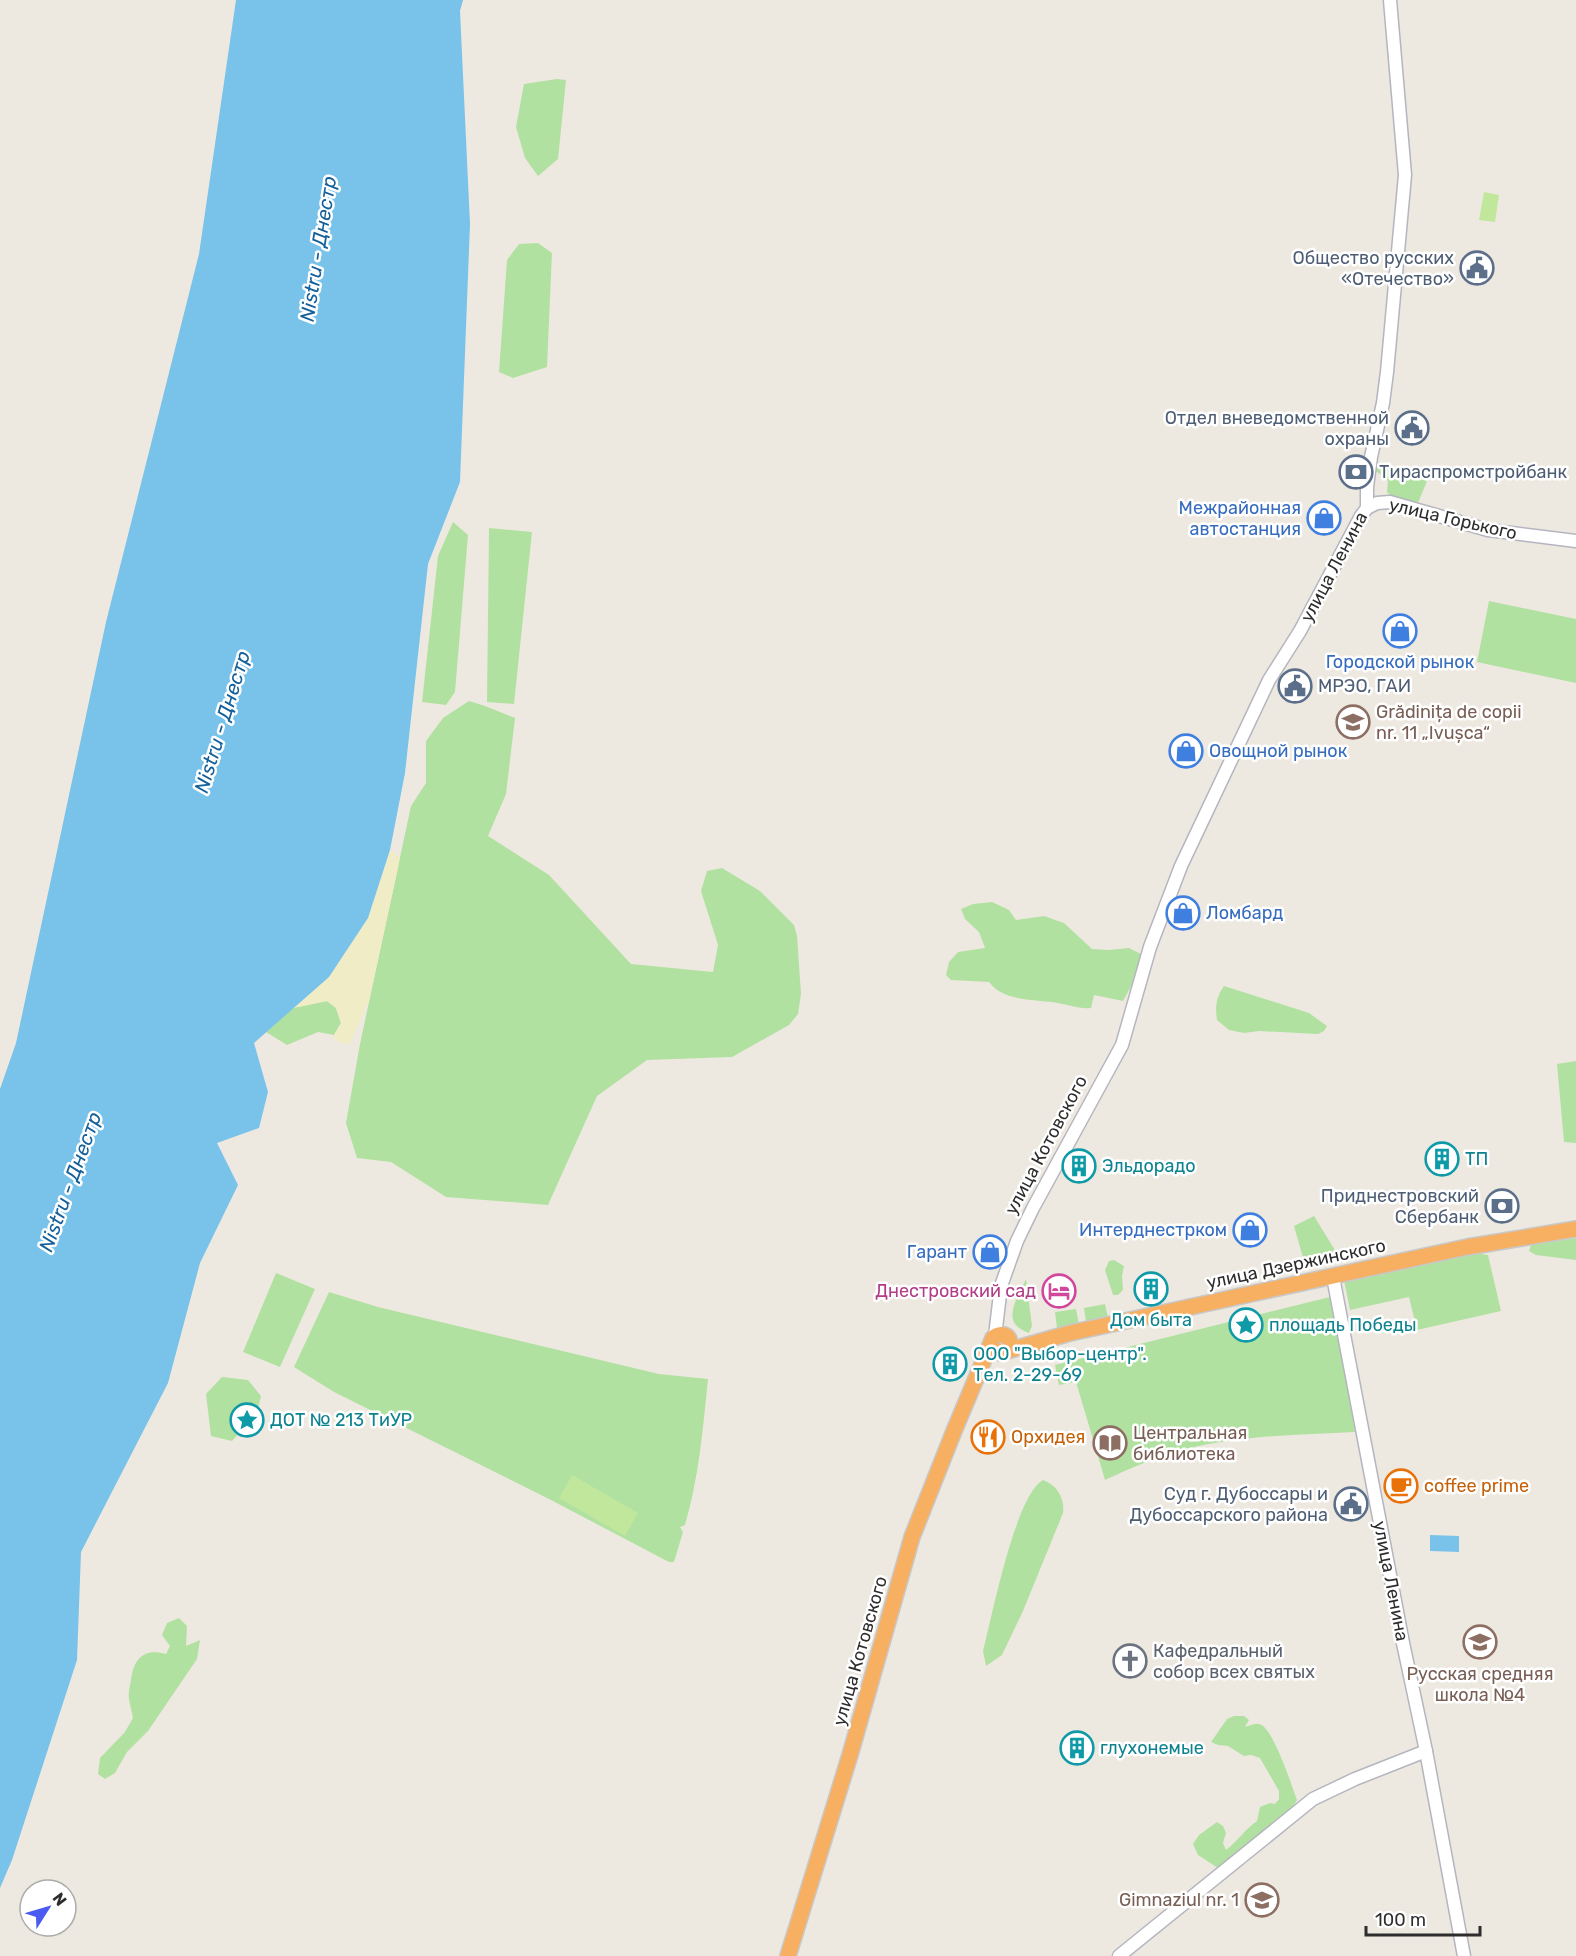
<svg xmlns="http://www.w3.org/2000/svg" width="1576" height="1956" font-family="Rubik,sans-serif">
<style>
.green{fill:#b1e1a0}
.sand{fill:#f0edc6}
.pitch{fill:#c1e79c}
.water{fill:#79c2e9}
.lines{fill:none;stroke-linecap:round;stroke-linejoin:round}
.secondary-casing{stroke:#b4b5bf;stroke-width:15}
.highway-casing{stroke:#c8c8c8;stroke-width:18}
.secondary{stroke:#fff;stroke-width:12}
.highway{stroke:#f7af62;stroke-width:15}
.labels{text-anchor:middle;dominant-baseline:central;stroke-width:5;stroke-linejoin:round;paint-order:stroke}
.service-label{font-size:18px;fill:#4e5e75;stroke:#fff;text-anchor:end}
.shop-label{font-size:18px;fill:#366cbe;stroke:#fff;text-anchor:end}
.street-label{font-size:18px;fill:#2d2d2d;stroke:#fff}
.education-label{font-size:18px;fill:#785e54;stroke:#fff;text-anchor:start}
.culture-label{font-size:18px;fill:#0d838f;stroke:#fff;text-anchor:start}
.hotel-label{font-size:18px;fill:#b23c85;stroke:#fff;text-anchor:end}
.food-label{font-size:18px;fill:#c56008;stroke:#fff;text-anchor:start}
.worship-label{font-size:18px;fill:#5b616d;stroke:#fff;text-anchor:start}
.water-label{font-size:20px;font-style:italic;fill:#14609a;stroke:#fff}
</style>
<rect width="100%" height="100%" fill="#eee9e0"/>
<g class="green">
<polygon points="557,79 566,80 558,159 538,176 525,158 516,127 524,84"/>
<polygon points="538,243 552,253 547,367 513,378 499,372 507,260 519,244"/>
<polygon points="1378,462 1427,481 1418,503 1414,505 1392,497 1387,492 1388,481 1375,470"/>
<polygon points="453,522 468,535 455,692 446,705 422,702 438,556"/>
<polygon points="489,528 532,532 514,704 487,702"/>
<polygon points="1489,601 1576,619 1576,683 1477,662"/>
<polygon points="469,701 485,706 515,718 506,794 488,836 549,875 631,964 713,972 718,945 701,891 707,871 722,868 760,891 794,925 797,936 801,994 798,1014 789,1025 732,1057 647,1060 597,1096 548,1205 446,1197 391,1162 357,1158 346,1123 360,1044 411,806 426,783 426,741 443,718"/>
<path d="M992 902 1009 910 1016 920 1044 916 1064 923 1092 949 1109 950 1129 948 1141 954 1133 983 1123 1001 1094 995 1091 1008C1080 1009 1073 1006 1063 1004 1039 998 1006 1004 989 982L951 980 946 975 949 962 958 952 985 948 979 932 965 919 961 909 973 904Z"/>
<path d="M1224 986 1309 1013 1327 1026 1324 1031 1318 1034 1259 1031 1244 1033 1229 1030 1217 1020C1215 1007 1216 997 1224 986Z"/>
<polygon points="327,1001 336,1008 341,1023 334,1035 318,1032 287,1045 266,1032 293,1008"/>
<polygon points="1576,1061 1576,1143 1564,1142 1557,1064"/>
<polygon points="1314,1216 1341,1260 1306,1268 1294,1226"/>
<polygon points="1576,1238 1576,1260 1536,1255 1529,1251 1531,1245"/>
<polygon points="1467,1252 1488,1255 1501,1311 1417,1330 1409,1297 1350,1310 1344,1280"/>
<polygon points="1114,1260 1124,1266 1122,1276 1123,1290 1118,1295 1113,1295 1105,1270 1109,1261"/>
<polygon points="276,1273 315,1289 280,1367 243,1352"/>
<path d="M1026 1279 1032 1326 1029 1333C999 1323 1017 1299 1026 1279Z"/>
<path d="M329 1292 378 1307 659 1374 708 1379C703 1428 699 1477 685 1525L680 1527 683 1532 674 1562H669L549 1499 334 1392 294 1367Z"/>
<path d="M1330 1297 1338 1327 1355 1432C1300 1435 1241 1435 1186 1449 1158 1456 1131 1468 1105 1480L1076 1382 1059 1385 1055 1365Z"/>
<polygon points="1105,1304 1108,1318 1086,1322 1084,1308"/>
<polygon points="1076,1309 1079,1325 1057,1328 1055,1312"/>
<polygon points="222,1377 248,1380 261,1396 257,1413 232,1441 211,1436 206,1394"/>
<path d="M1043 1480C1057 1485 1065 1498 1063 1513L1023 1611 1002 1655 986 1666 983 1651C992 1617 1015 1496 1043 1480Z"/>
<path d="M179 1618 187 1626 186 1646 200 1640 197 1659 148 1731 127 1752 115 1773 105 1779 98 1774 100 1758 125 1732 133 1718C132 1712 130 1706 129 1699 128 1693 130 1686 131 1680 134 1659 143 1648 166 1654L170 1646 162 1635 167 1623Z"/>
<path d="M1234 1716H1244L1249 1720 1245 1727C1249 1726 1255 1723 1259 1724 1273 1726 1292 1787 1297 1800L1292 1809 1230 1861 1218 1868 1198 1855 1193 1844 1199 1835 1217 1822 1223 1826 1226 1833 1223 1843 1226 1850C1238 1841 1245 1829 1257 1821L1260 1807 1270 1803 1275 1804 1279 1799V1791L1260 1758 1251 1755 1244 1756 1228 1746 1218 1745 1211 1742 1227 1719Z"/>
</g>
<polygon class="sand" points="390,850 400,857 398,868 369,1001 349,1045 335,1040 334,1035 341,1023 336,1008 327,1001 293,1008 329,977 368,918"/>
<g class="pitch">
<polygon points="1484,192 1499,195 1495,222 1479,220"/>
<polygon points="572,1475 638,1513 625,1536 559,1498"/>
</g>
<g class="water">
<polygon points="236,0 463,0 460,11 470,224 460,482 428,564 405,773 390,850 368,918 329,977 254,1043 268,1092 259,1128 217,1143 238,1185 200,1263 168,1383 81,1552 77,1660 12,1860 0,1888 0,1089 16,1043 106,622 199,254"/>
<polygon points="1430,1535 1459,1536 1459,1552 1430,1551"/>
</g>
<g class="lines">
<g class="secondary-casing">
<g id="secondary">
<polyline points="1367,508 1377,503 1390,502 1488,530 1576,541"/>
<polyline points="1333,1277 1403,1643 1426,1751 1464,1956"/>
<polyline points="995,1336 1001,1286 1017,1241 1033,1208 1122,1045 1150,947 1181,866 1269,680 1300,631 1361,516 1367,508 1367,487 1371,457 1383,403 1387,372 1405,175 1390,0"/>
<polyline points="1119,1956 1313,1799 1355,1779 1426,1751"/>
</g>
</g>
<g class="highway-casing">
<g id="highway">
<polyline points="1007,1351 1070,1333 1467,1247 1576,1229"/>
<path d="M788 1956 850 1755 912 1537 954 1431 993 1338C1003 1330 1013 1337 1009 1349L1001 1353 993 1349 991 1344"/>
</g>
</g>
<use href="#secondary" class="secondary"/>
<use href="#highway" class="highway"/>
</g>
<defs>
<g id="civic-ring" transform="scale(1.725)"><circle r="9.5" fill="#fff" stroke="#5c6f8a" stroke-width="1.5"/><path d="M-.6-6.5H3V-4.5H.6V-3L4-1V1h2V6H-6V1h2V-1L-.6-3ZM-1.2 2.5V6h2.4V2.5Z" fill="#5c6f8a"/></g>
<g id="bank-ring" transform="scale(1.725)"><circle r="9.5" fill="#fff" stroke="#5c6f8a" stroke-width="1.5"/><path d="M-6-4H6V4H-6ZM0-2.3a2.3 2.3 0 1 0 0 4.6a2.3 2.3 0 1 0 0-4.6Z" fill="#5c6f8a"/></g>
<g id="shop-ring" transform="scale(1.725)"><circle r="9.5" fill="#fff" stroke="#3f7fe0" stroke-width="1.5"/><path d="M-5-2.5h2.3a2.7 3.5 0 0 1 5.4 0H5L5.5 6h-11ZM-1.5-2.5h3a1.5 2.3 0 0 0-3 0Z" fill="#3f7fe0"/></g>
<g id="school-ring" transform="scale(1.725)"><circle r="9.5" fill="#fff" stroke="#8d6e63" stroke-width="1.5"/><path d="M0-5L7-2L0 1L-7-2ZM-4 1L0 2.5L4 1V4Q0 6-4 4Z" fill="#8d6e63"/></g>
<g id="building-ring" transform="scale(1.725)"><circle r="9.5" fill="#fff" stroke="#0f9aa8" stroke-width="1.5"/><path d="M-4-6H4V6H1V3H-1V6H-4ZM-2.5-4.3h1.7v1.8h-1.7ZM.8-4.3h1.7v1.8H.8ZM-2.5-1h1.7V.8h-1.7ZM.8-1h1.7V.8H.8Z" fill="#0f9aa8"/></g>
<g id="hotel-ring" transform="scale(1.725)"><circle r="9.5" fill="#fff" stroke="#d1479c" stroke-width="1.5"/><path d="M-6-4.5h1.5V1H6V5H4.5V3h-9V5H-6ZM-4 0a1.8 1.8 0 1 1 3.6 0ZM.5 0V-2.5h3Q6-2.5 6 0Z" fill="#d1479c"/></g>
<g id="sight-ring" transform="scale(1.725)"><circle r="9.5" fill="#fff" stroke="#0f9aa8" stroke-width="1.5"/><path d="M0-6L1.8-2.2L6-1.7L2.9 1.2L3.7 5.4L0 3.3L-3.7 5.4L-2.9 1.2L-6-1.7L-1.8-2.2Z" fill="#0f9aa8"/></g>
<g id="restaurant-ring" transform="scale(1.725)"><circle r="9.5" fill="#fff" stroke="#e8710a" stroke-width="1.5"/><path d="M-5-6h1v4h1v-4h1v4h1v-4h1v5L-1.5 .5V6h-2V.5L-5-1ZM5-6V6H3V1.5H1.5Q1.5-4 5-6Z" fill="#e8710a"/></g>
<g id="library-ring" transform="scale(1.725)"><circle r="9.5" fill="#fff" stroke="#8d6e63" stroke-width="1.5"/><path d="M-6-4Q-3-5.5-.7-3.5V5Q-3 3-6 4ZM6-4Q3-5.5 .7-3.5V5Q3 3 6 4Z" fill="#8d6e63"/></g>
<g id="cafe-ring" transform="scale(1.725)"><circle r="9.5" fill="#fff" stroke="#e8710a" stroke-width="1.5"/><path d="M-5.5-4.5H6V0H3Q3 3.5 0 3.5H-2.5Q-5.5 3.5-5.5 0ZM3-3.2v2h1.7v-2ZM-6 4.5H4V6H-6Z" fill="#e8710a"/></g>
<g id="church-ring" transform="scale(1.725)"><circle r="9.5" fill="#fff" stroke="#6b7280" stroke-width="1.5"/><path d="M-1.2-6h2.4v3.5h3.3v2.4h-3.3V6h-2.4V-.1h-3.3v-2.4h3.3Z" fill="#6b7280"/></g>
</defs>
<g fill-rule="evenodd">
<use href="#civic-ring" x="1477" y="268"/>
<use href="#civic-ring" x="1412" y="428"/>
<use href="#bank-ring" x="1356" y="472"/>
<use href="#shop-ring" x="1324" y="518"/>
<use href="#shop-ring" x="1400" y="631"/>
<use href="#civic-ring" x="1295" y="686"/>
<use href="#school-ring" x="1353" y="722"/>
<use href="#shop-ring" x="1186" y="751"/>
<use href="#shop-ring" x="1183" y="913"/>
<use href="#building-ring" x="1442" y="1159"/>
<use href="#building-ring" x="1079" y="1166"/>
<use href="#bank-ring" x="1502" y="1206"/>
<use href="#shop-ring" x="1250" y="1230"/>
<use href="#shop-ring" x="990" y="1252"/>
<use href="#building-ring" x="1151" y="1289"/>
<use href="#hotel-ring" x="1059" y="1291"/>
<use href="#sight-ring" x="1246" y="1325"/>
<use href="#building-ring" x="950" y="1364"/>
<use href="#sight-ring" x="247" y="1420"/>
<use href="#restaurant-ring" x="988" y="1437"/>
<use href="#library-ring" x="1110" y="1443"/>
<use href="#cafe-ring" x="1401" y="1486"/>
<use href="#civic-ring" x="1351" y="1504"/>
<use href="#school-ring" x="1480" y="1642"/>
<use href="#church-ring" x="1130" y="1661"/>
<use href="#building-ring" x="1077" y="1748"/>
<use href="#school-ring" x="1262" y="1900"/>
</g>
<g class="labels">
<g class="service-label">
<text x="1454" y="258">Общество русских<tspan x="1454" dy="21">«Отечество»</tspan></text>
<text x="1389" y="418">Отдел вневедомственной<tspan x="1389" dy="21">охраны</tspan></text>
<text x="1379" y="472" text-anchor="start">Тираспромстройбанк</text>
<text x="1318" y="686" text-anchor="start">МРЭО, ГАИ</text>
<text x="1479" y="1196">Приднестровский<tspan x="1479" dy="21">Сбербанк</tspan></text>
<text x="1328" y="1494">Суд г. Дубоссары и<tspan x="1328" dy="21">Дубоссарского района</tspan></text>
</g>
<g class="shop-label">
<text x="1301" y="508">Межрайонная<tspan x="1301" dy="21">автостанция</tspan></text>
<text x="1400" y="662" text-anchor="middle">Городской рынок</text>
<text x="1209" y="751" text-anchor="start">Овощной рынок</text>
<text x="1206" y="913" text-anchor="start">Ломбард</text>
<text x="1227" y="1230">Интерднестрком</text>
<text x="967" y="1252">Гарант</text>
</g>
<g class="street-label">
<text transform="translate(1453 519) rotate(13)">улица Горького</text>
<text transform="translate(1334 567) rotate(-62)">улица Ленина</text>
<text transform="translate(1046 1145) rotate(-62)">улица Котовского</text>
<text transform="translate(1296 1264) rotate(-12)">улица Дзержинского</text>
<text transform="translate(1391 1581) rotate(79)">улица Ленина</text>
<text transform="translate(860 1651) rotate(-74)">улица Котовского</text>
</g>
<g class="education-label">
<text x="1376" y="712">Grădinița de copii<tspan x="1376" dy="21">nr. 11 „Ivușca“</tspan></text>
<text x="1133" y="1433">Центральная<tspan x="1133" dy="21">библиотека</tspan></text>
<text x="1480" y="1674" text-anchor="middle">Русская средняя<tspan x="1480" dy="21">школа №4</tspan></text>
<text x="1239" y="1900" text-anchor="end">Gimnaziul nr. 1</text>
</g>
<g class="culture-label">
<text x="1465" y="1159">ТП</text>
<text x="1102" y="1166">Эльдорадо</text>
<text x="1151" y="1320" text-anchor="middle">Дом быта</text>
<text x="1269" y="1325">площадь Победы</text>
<text x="973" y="1354">ООО "Выбор-центр".<tspan x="973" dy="21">Тел. 2-29-69</tspan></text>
<text x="270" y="1420">ДОТ № 213 ТиУР</text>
<text x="1100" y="1748">глухонемые</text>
</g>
<g class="hotel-label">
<text x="1036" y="1291">Днестровский сад</text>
</g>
<g class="food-label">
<text x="1011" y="1437">Орхидея</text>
<text x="1424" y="1486">coffee prime</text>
</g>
<g class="worship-label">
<text x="1153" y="1651">Кафедральный<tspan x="1153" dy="21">собор всех святых</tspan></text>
</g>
<g class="water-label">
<text transform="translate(318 249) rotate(-81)">Nistru - Днестр</text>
<text transform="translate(222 722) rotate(-73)">Nistru - Днестр</text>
<text transform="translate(70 1182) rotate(-70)">Nistru - Днестр</text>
</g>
</g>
<g transform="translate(48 1908) rotate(53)"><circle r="28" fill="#ffffff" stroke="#ababab" stroke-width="1.5"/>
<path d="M0-4.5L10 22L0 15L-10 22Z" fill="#495bf1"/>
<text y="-9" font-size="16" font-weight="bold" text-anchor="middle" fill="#2d2d2d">N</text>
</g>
<path d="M1366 1926v9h114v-9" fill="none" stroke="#2d2d2d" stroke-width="3"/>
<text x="1375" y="1926" font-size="18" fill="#2d2d2d" stroke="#ffffff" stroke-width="4.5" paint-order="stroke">100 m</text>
</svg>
